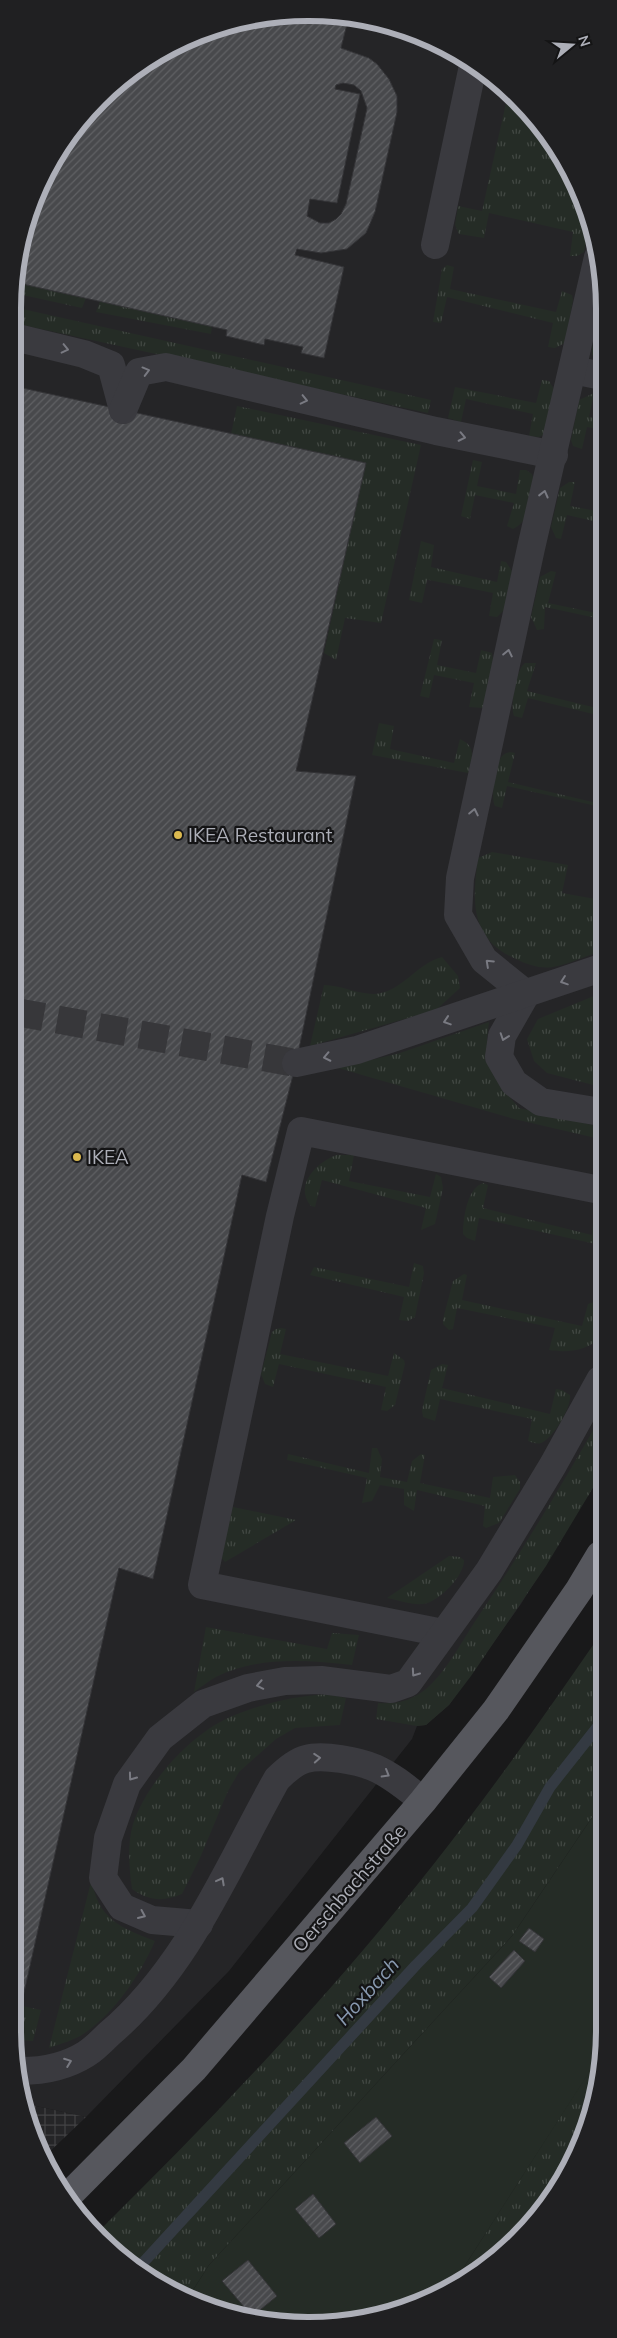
<svg xmlns="http://www.w3.org/2000/svg" width="617" height="2338" font-family="Mulish,sans-serif">
<style>
.built{fill:#252527}
.industrial{fill:url(#industrial-grid)}
.grass{fill:url(#grass-tufts)}
.garden{fill:#252c26}
.lines{fill:none;stroke-linecap:round;stroke-linejoin:round}
.stream{stroke:#343a42;stroke-width:11}
.building{fill:url(#building-hatch);stroke:#333336;fill-rule:evenodd}
.minor-tunnel{stroke:#37373a;stroke-width:28;stroke-dasharray:28 14;stroke-linecap:butt}
.minor{stroke:#3a3a3f;stroke-width:28}
.major{stroke:#56575d;stroke-width:28}
.oneway{stroke:#797a82}
.poi-dot{fill:#dbb94f;stroke:#141415;stroke-width:2}
.labels{text-anchor:middle;dominant-baseline:central;stroke-width:4.5;stroke-linejoin:round;paint-order:stroke}
.poi-label{font-size:19px;fill:#adafb8;stroke:#141415;text-anchor:start}
.street-label{font-size:19px;fill:#adafb8;stroke:#141415}
.water-label{font-size:20px;font-style:italic;fill:#8899af;stroke:#141415}
.rim{fill:none;stroke:#adafb8;stroke-width:6}
</style>
<defs>
<pattern id="industrial-grid" width="8" height="8" patternUnits="userSpaceOnUse" patternTransform="scale(1.25)"><rect width="8" height="8" fill="#252527"/><path d="M0 4h8M4 0v8" fill="none" stroke="#424244"/></pattern>
<pattern id="grass-tufts" width="24" height="20" patternUnits="userSpaceOnUse" patternTransform="scale(1.25)"><rect width="24" height="20" fill="#252c26"/><path d="M3 7l-1-3M5 7V3M7 7l1-3M15 17l-1-3M17 17v-4M19 17l1-3" fill="none" stroke="#424843"/></pattern>
<pattern id="building-hatch" width="6" height="6" patternUnits="userSpaceOnUse" patternTransform="scale(1.25)"><rect width="6" height="6" fill="#48494c"/><path d="M-1 1l2-2M0 6l6-6M5 7l2-2" fill="none" stroke="#606164"/></pattern>
</defs>
<rect width="100%" height="100%" fill="#19191a"/>
<polygon class="built" points="250,18 366,18 456,52 531,113 574,178 602,270 600,1476 521,1604 449,1705 426,1725 417,1726 412,1739 229,1971 86,2117 27,2104 13,2029 18,251 62,144 144,63"/>
<polygon class="industrial" points="27,2104 86,2117 44,2157 35,2143"/>
<g class="grass">
<polygon points="508,94 531,113 574,178 589,226 584,252 577,256 570,256 573,232 489,213 484,238 459,234 455,225 458,206 482,211"/>
<polygon points="447,265 454,267 450,289 556,312 562,291 572,295 573,300 565,343 555,348 548,347 553,323 447,297 441,323 433,322 442,269"/>
<polygon points="18,283 86,298 82,308 18,294"/>
<polygon points="100,301 212,326 211,334 96,312"/>
<polygon points="602,304 602,359 597,360 592,355 592,349"/>
<polygon points="18,308 431,400 428,413 18,324"/>
<polygon points="542,380 549,381 554,389 545,434 539,437 529,436 533,414 466,399 461,422 448,418 455,387 536,403"/>
<polygon points="594,393 589,417 602,420 602,430 587,427 582,449 573,446 571,440 579,400"/>
<polygon points="237,406 421,445 381,623 345,618 336,660 324,653 365,463 231,434"/>
<path d="M473 460 482 462 477 486 516 494 520 470H526L532 474 534 480C530 497 531 521 513 529L507 526 514 503 475 495 470 519 461 516Z"/>
<polygon points="569,482 575,482 570,506 602,512 602,523 567,515 561,539 556,538 551,527 560,488"/>
<polygon points="421,541 434,545 431,567 497,582 501,561 506,562 514,574 505,609 497,617 489,616 493,593 429,580 427,580 422,603 409,600"/>
<polygon points="551,571 556,572 548,603 601,614 601,619 545,607 544,629 537,630 531,617 540,577"/>
<polygon points="434,639 442,640 437,665 476,673 481,650 492,653 493,660 483,708 469,707 474,683 434,675 429,698 420,696"/>
<path d="M525 663H536L527 691 601 709V716L528 698 522 718 514 716C510 706 516 669 525 663Z"/>
<path d="M379 723 394 726 390 749 454 763 460 739C477 747 472 757 468 773L372 755Z"/>
<path d="M510 752 515 753 508 782 601 804V807L507 786 502 808 495 806C490 798 496 767 500 759 503 754 506 753 510 752Z"/>
<path d="M492 852 568 865 562 893 601 900V951C586 956 569 964 553 967 540 969 528 965 516 959 470 939 472 902 478 858Z"/>
<path d="M442 957 458 976 460 988 436 1010 310 1046 324 985C341 985 357 994 374 994 401 993 417 963 442 957Z"/>
<polygon points="601,993 601,1087 547,1073 534,1061 527,1039 538,1019"/>
<polygon points="489,1022 487,1039 490,1063 500,1086 519,1108 601,1127 600,1139 514,1119 338,1068 400,1053"/>
<path d="M337 1155H354L349 1181 430 1197 436 1174 441 1177 443 1188 435 1224 421 1230 426 1208 322 1180 315 1207 311 1206C293 1185 318 1161 337 1155Z"/>
<path d="M483 1183 488 1185 483 1208 592 1235 594 1209 600 1210V1245L479 1218 475 1241 467 1238 463 1234C463 1219 467 1188 483 1183Z"/>
<polygon points="414,1263 423,1266 424,1273 415,1317 408,1321 399,1320 404,1297 310,1275 314,1267 409,1287"/>
<path d="M464 1274 467 1275 462 1300 582 1326 588 1304 594 1302 600 1304V1337C589 1351 566 1353 549 1350L555 1328 457 1308 453 1329 449 1330 443 1324V1319L453 1281Z"/>
<polygon points="281,1328 286,1329 280,1354 388,1376 394,1353 404,1360 405,1364 395,1405 387,1411 381,1410 386,1387 279,1364 273,1387 265,1384 261,1374 272,1332 276,1329"/>
<path d="M442 1364 448 1365 442 1388 550 1414 556 1389 562 1390 570 1395C572 1406 554 1437 543 1442 538 1445 534 1443 528 1441L532 1419 440 1399 435 1421 423 1417 422 1410 431 1370Z"/>
<path d="M600 1418V1476L546 1566 471 1676 449 1705 426 1725 417 1726 376 1719 378 1703C397 1704 412 1701 427 1688 446 1672 462 1641 476 1620 520 1554 561 1487 600 1418Z"/>
<polygon points="372,1448 377,1448 382,1459 380,1477 407,1482 412,1461 421,1454 425,1455 420,1483 490,1498 493,1477 515,1475 520,1482 520,1489 499,1523 486,1528 483,1526 485,1506 417,1490 414,1511 404,1505 404,1489 380,1485 372,1501 362,1503 367,1478 287,1460 288,1454 369,1473"/>
<polygon points="233,1507 296,1520 225,1562 220,1556"/>
<path d="M449 1556 460 1557 464 1560C465 1575 438 1603 423 1604 411 1605 398 1600 387 1598Z"/>
<path d="M206 1627 327 1649 332 1633 359 1635 352 1665C307 1660 258 1656 216 1677 209 1681 201 1687 194 1692Z"/>
<path d="M600 1635 599 1807 512 1936 209 2265 188 2298 178 2295 97 2233C189 2142 280 2048 364 1949 449 1850 526 1743 600 1635Z"/>
<path d="M328 1694 346 1698 340 1725 295 1728 276 1739 239 1772 228 1791 200 1858 182 1894C163 1902 149 1901 132 1889 129 1867 127 1845 133 1824 146 1784 190 1735 228 1718 259 1704 294 1696 328 1694Z"/>
<path d="M92 1878C96 1918 121 1928 155 1941 140 1975 116 2011 85 2033 75 2040 60 2044 49 2048Z"/>
<polygon points="13,2004 41,2010 33,2041 15,2040"/>
<polygon points="590,2070 599,2076 599,2087 555,2194 488,2265 455,2281"/>
</g>
<polygon class="garden" points="599,1807 599,2076 590,2071 455,2281 385,2315 289,2325 188,2298 209,2265 512,1936"/>
<g class="lines">
<polyline class="stream" points="140,2266 416,1965 472,1908 517,1845 550,1787 599,1725"/>
</g>
<g class="building">
<path d="M250 18H320L347 24 341 48 369 58 377 64 389 79 397 96V112L375 212 366 233 347 249 321 253 297 249 295 255 344 267 324 358 301 353 303 347 265 339 264 345 226 336 227 330 18 283V251L62 144 144 63ZM343 83 354 85 361 91 367 108 346 204 341 214 336 219 329 223H320L307 216 310 199 337 203 360 94 335 89 336 85Z"/>
<polygon points="18,387 366,463 296,771 356,776 296,1063 266,1182 242,1175 153,1579 119,1568 21,2006 13,2004"/>
<polygon points="529,1928 544,1939 535,1952 519,1941"/>
<polygon points="514,1950 525,1961 501,1988 489,1977"/>
<polygon points="376,2117 392,2136 360,2163 344,2143"/>
<polygon points="313,2194 336,2224 319,2238 295,2209"/>
<polygon points="248,2260 277,2296 254,2315 250,2314 222,2281"/>
</g>
<g class="lines">
<polyline class="minor-tunnel" points="16,1012 296,1063"/>
<g class="minor">
<polyline points="435,245 473,66"/>
<polyline points="18,338 84,354 111,365 123,410"/>
<polyline points="573,370 602,376"/>
<polyline points="123,410 139,372 166,367 436,431 554,455"/>
<polyline points="526,994 484,960 458,915 460,878 531,548 598,257"/>
<polyline points="526,994 502,1036 499,1057 514,1083 541,1102 601,1112"/>
<polyline points="296,1063 357,1050 601,968"/>
<polyline points="443,1633 202,1585 280,1216 301,1131 600,1190"/>
<polyline points="199,1924 152,1920 122,1907 103,1878 108,1838 127,1784 160,1738 203,1704 248,1688 285,1681 321,1680 391,1689 408,1683 489,1571 553,1465 600,1380"/>
<path d="M21 2071C43 2071 67 2066 86 2054 94 2049 102 2041 109 2034 188 1967 227 1868 277 1779 285 1771 295 1762 306 1759 323 1754 359 1761 375 1768 393 1776 408 1789 423 1801"/>
</g>
<polyline class="major" points="68,2196 194,2069 423,1801 496,1710 579,1590 600,1555"/>
</g>
<defs><path id="oneway-chevron" d="M-2-3.5L2.5 0L-2 3.5" fill="none" stroke-width="1.6" stroke-linecap="round" stroke-linejoin="round" transform="scale(1.25)"/></defs>
<g class="oneway">
<use href="#oneway-chevron" transform="translate(65 349) rotate(13)"/>
<use href="#oneway-chevron" transform="translate(146 371) rotate(-15)"/>
<use href="#oneway-chevron" transform="translate(304 400) rotate(13)"/>
<use href="#oneway-chevron" transform="translate(462 437) rotate(12)"/>
<use href="#oneway-chevron" transform="translate(544 494) rotate(-76)"/>
<use href="#oneway-chevron" transform="translate(508 653) rotate(-78)"/>
<use href="#oneway-chevron" transform="translate(474 812) rotate(-78)"/>
<use href="#oneway-chevron" transform="translate(489 963) rotate(-137)"/>
<use href="#oneway-chevron" transform="translate(564 981) rotate(161)"/>
<use href="#oneway-chevron" transform="translate(447 1021) rotate(162)"/>
<use href="#oneway-chevron" transform="translate(504 1037) rotate(109)"/>
<use href="#oneway-chevron" transform="translate(327 1057) rotate(168)"/>
<use href="#oneway-chevron" transform="translate(415 1673) rotate(125)"/>
<use href="#oneway-chevron" transform="translate(260 1685) rotate(169)"/>
<use href="#oneway-chevron" transform="translate(317 1758) rotate(-4)"/>
<use href="#oneway-chevron" transform="translate(386 1774) rotate(30)"/>
<use href="#oneway-chevron" transform="translate(132 1777) rotate(126)"/>
<use href="#oneway-chevron" transform="translate(221 1881) rotate(-62)"/>
<use href="#oneway-chevron" transform="translate(142 1915) rotate(24)"/>
<use href="#oneway-chevron" transform="translate(68 2062) rotate(-21)"/>
</g>
<g class="poi-dot">
<circle cx="178" cy="835" r="5"/>
<circle cx="77" cy="1157" r="5"/>
</g>
<g class="labels">
<g class="poi-label">
<text x="188" y="835">IKEA Restaurant</text>
<text x="87" y="1157">IKEA</text>
</g>
<g class="street-label">
<text transform="translate(349 1888) rotate(-49)">Oerschbachstraße</text>
</g>
<g class="water-label">
<text transform="translate(367 1991) rotate(-48)">Hoxbach</text>
</g>
</g>
<path d="M0 0H617V2338H0ZM308 21H309A287 287 0 0 1 596 308V2030A287 287 0 0 1 309 2317H308A287 287 0 0 1 21 2030V308A287 287 0 0 1 308 21Z" fill="#202022" fill-rule="evenodd"/>
<path class="rim" d="M308 21H309A287 287 0 0 1 596 308V2030A287 287 0 0 1 309 2317H308A287 287 0 0 1 21 2030V308A287 287 0 0 1 308 21Z"/>
<g transform="translate(572 45) rotate(72)" stroke="#141415" stroke-width="4" paint-order="stroke">
<path d="M0-4L9 19L0 12L-9 19Z" fill="#adafb8"/>
<text y="-8" font-size="14" font-weight="bold" text-anchor="middle" fill="#adafb8">N</text>
</g>
</svg>
